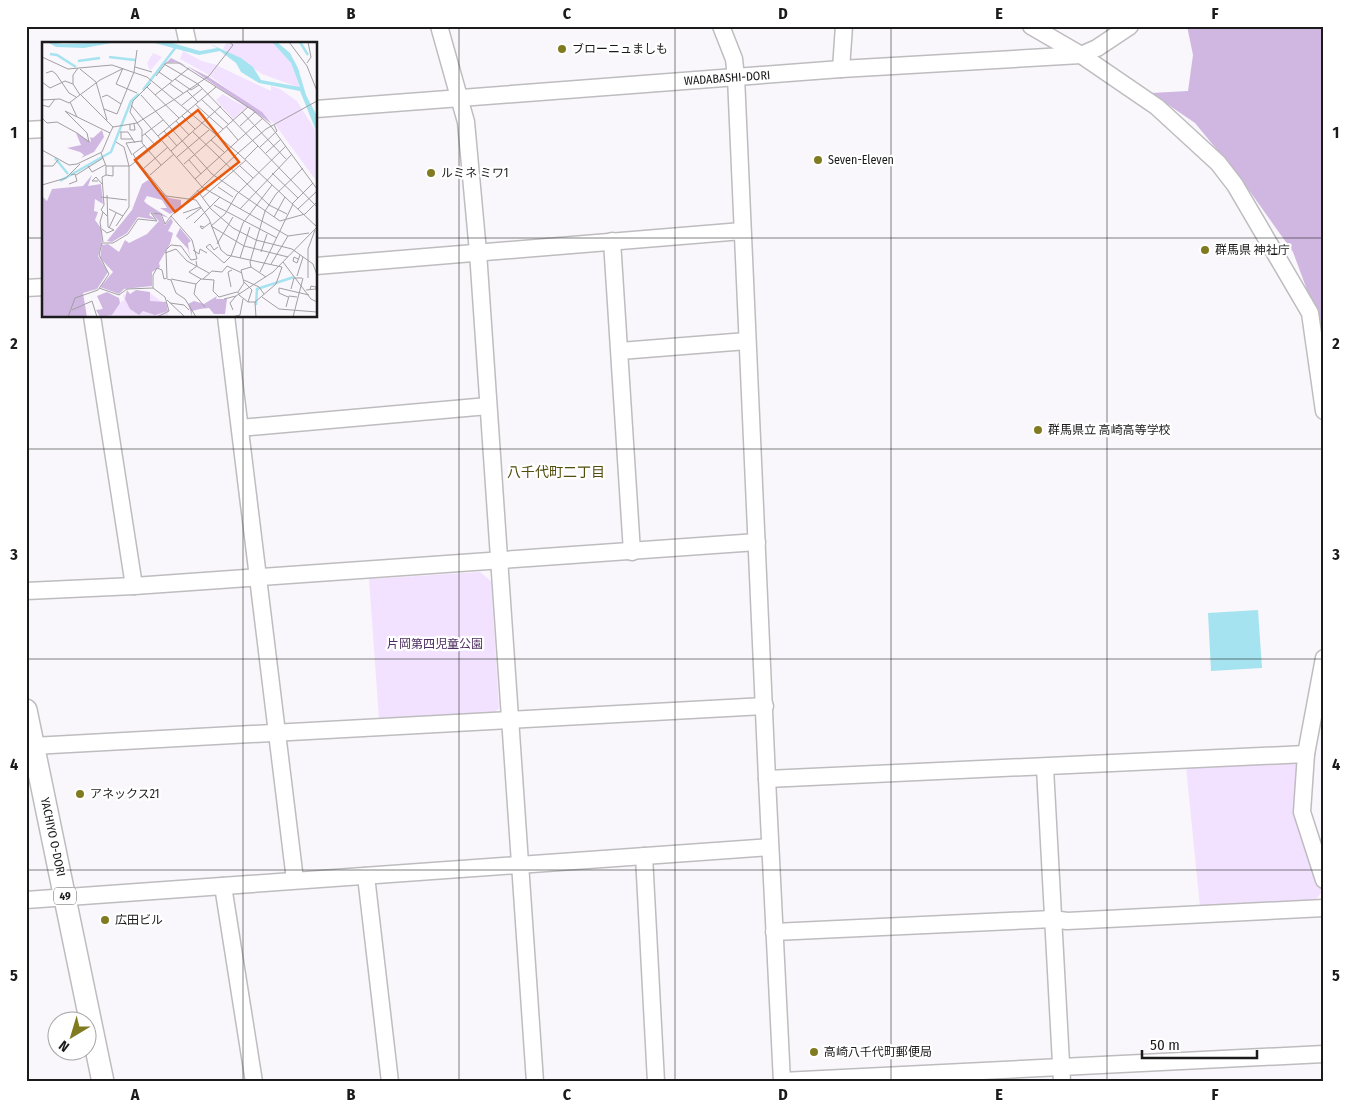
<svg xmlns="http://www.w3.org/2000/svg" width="1350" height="1108" font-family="'Fira Sans Condensed','Noto Sans JP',sans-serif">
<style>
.green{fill:#f3e2ff}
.forest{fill:#d0b7e1}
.water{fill:#a6e3f0}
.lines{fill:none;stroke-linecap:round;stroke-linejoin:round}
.minor-casing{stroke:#bebcbf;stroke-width:19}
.major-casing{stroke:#bebcbf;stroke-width:24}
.minor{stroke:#fff;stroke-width:16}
.major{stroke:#fff;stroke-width:21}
.grid{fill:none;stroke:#1c1b1c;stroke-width:1;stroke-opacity:0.55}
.poi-dot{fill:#807a21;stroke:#fff;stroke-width:2}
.labels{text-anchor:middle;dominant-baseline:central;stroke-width:4.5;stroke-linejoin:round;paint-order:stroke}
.shield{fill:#fff;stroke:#605f60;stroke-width:1}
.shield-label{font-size:11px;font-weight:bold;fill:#1c1b1c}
.poi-label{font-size:12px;fill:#1c1b1c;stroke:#fff;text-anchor:start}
.street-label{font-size:12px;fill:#1c1b1c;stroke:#fff}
.park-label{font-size:12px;fill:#4e2e62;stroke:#fff}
.neighbourhood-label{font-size:14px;fill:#514d0e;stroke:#fff}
.inset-river{fill:none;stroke:#a6e3f0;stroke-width:2.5}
.inset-road{fill:none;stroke:#a19fa2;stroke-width:1}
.view{fill:#e8590c;fill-opacity:0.15;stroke:#e8590c;stroke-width:2.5}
.inset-edge{fill:none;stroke:#1c1b1c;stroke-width:2.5}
.neatline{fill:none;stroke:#1c1b1c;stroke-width:2}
.grid-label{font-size:16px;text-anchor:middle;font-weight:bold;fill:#1c1b1c}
</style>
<rect width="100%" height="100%" fill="#f9f7fb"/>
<g class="green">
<polygon points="480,572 491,581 499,708 495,712 379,719 369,579"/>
<polygon points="1294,761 1300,766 1309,849 1322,892 1313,903 1200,907 1186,767"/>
</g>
<polygon class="forest" points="1187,26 1324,26 1324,336 1293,252 1241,179 1195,123 1151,93 1188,91 1193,55"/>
<polygon class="water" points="1258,610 1262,668 1211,671 1208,613"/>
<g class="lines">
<g class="minor-casing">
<g id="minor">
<polyline points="184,26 188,44"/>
<polyline points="439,26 466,122 478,252 535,1082"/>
<polyline points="721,26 734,59 736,77 767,779 782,1082"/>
<polyline points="1031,26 1081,55 1157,107 1218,163 1235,185 1310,313 1324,411"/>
<polyline points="841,69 844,26"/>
<polyline points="316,109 841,69 1081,55 1097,48 1130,26"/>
<polyline points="26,130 44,129"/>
<polyline points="612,241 632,552"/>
<polyline points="316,266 742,231"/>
<polyline points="26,288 44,287"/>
<polyline points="92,316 134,586"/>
<polyline points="226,316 295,880"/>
<polyline points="620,351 747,341"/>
<polyline points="240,428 488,406"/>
<polyline points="26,591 134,586 757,542"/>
<polyline points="1324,658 1306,754 1302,812 1324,880"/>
<polyline points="33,746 765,706"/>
<polyline points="1045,768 1062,1082"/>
<polyline points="767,779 1306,754"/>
<polyline points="644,856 656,1082"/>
<polyline points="366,876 390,1082"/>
<polyline points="223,886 254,1082"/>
<polyline points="26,900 770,847"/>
<polyline points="774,932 1053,919 1067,921 1324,908"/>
<polyline points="782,1081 1324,1054"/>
</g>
</g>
<g class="major-casing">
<polyline id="major" points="26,710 103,1082"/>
</g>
<use href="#minor" class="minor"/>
<use href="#major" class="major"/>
</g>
<path class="grid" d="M243 26V44M459 26V1082M675 26V1082M891 26V1082M1107 26V1082M26 238H44M316 238H1324M243 316V1082M26 449H1324M26 659H1324M26 870H1324"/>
<g class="poi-dot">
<circle cx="562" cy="49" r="5"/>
<circle cx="818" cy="160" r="5"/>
<circle cx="431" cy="173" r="5"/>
<circle cx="1205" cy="250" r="5"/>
<circle cx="1038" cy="430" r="5"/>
<circle cx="80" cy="794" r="5"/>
<circle cx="105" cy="920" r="5"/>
<circle cx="814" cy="1052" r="5"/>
</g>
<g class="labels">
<rect class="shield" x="54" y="887.5" width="22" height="17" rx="4"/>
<g class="shield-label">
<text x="65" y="896">49</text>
</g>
<g class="poi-label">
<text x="572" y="49">ブローニュましも</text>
<text x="828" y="160">Seven-Eleven</text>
<text x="441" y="173">ルミネ ミワ1</text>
<text x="1215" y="250">群馬県 神社庁</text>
<text x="1048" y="430">群馬県立 高崎高等学校</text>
<text x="90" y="794">アネックス21</text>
<text x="115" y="920">広田ビル</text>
<text x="824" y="1052">高崎八千代町郵便局</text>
</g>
<g class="street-label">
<text transform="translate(727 78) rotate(-4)">WADABASHI-DORI</text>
<text transform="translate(53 837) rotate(78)">YACHIYO O-DORI</text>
</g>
<g class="park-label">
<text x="435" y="644">片岡第四児童公園</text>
</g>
<g class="neighbourhood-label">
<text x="556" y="472">八千代町二丁目</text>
</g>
</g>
<g transform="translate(42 42)">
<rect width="275" height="275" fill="#f9f7fb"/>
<path d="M185 0 191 3 189 0H230L249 21 258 46 220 32 181 7ZM141 9 160 19 175 23 167 33 138 17ZM111 11 120 15 108 29 105 21ZM176 24 229 49V44L238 47 255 59 275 91V140L232 81 168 34ZM181 52 190 58 205 65 191 77 174 58ZM107 250 124 263 127 275H59L61 251H65L78 261 82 258 81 253Z" fill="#f3e2ff"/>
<path d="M129 16 165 34 220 70 230 82 145 24 133 20 124 21ZM60 88 62 95 52 110 39 116 42 113 38 110 25 106 39 103 34 91 49 100 48 95 51 96ZM50 133 46 144 59 142 61 162 53 157 52 169 56 170 53 178 59 186 60 200 56 214 66 230 55 247 41 251 45 275H0V154L5 159 10 147 41 144ZM106 138 127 156 139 158V166L128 172 118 166H125L120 158 105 154 102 159 105 162 127 176 109 170 107 173 115 178 96 175 85 191 70 200 65 199 90 168 100 142ZM110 172H118L123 183 129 176 131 180 126 189 131 191 128 202 117 221 118 225 110 230V244L82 247 77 252 58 245 71 230 58 216 60 203 66 202 77 210 83 198 87 201 105 192 117 179ZM138 186 149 199 146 201 148 216 146 207 134 194ZM85 248 88 252 94 248 108 250V259L124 260 126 269 113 273 101 269 97 273 88 267 83 257ZM65 250 77 256 78 261 70 273 58 275 54 268 61 267 55 254ZM175 254 174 257H185L183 272H172L167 266 158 267 150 269V275L146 262 152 259 162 262Z" fill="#d0b7e1"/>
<path d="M5 0 22 2 75 0 42 6 14 5ZM109 0H127L158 9 175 6 168 2 199 16 211 25 219 38 258 45 249 21 230 0H235L248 11 256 26 264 53 275 74V91L258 49 217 41 199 30 194 21 178 9 157 13Z" fill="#a6e3f0"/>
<path class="inset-river" d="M258 0 266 13M8 12 15 13 34 25M67 15 93 18M36 19 58 16M101 48 134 5M13 116 26 132M18 139 69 110 89 59 97 52M214 263 215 247 252 235"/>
<path class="inset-road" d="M247 0 265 24 275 49M0 15 26 27 70 23 105 35 196 111 224 87 275 59M265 21 269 15 266 0M122 22 156 42 275 165M93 25 110 30M36 26 31 33V42L38 53M81 26 74 42 95 51M38 27 54 40M117 30 130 39M4 31 10 29 14 32 27 51 34 55M114 34 124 21H137L212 69 228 83 275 147M133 37 149 48 157 43M0 40 8 46 23 39 31 42M54 40 65 78M109 41 91 59 88 70 100 88V101L119 123M127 41 141 51M105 45 137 76M145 49 156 60M39 53 71 85M99 53 170 132 238 179 263 172 275 160M113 53 147 26M60 55 65 53 79 62M133 57 167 34 191 3 187 0M159 57 186 82M0 58 18 57 27 61 58 38 80 27M28 60 35 75M153 62 181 87M0 63 7 65 13 57M89 63 160 145 246 194 267 191M140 63 160 47M62 67 75 72 92 30 95 8M200 70 244 117M140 74 153 87M0 76 5 81 15 80 35 91 47 100 45 91 23 69 68 91 71 85 95 81 133 57M134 79 147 93M88 82V88H93L92 82M184 84 196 98M198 84 213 70M122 89 135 104M78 90H86L93 101M79 90V97H91M151 90 227 163 245 172M103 92 114 104M100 94 121 78M116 94 174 45M169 98 182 110M74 100 82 105 87 124M103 103 91 112 95 119 124 154 154 158 167 177 179 208 185 213 240 225M244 104 195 152 183 172 169 184 202 204 246 215M218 105 235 89 232 83M0 108 27 123 35 122 60 110 68 91M129 109 179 64M59 111 64 124H88L120 98M224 111 239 97M90 113 84 101 100 99M135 115 167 88M203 117 216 104M147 118 159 132M142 122 206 65M0 124H11L16 118M46 124 50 130 63 123M64 124V133L71 134V124M198 124 211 136M101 127 126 105M230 131 256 156M34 133 61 116M64 133 60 135 62 163 59 168 65 174M108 133 132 112M153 137 221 76M56 139H50L54 135 60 142M27 142 35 139 33 132 29 133M0 143 24 136 38 122M176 145 191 155M155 148 169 167 191 186 214 198 250 207 271 222 275 233M59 155 85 158M160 156 204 118M250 162 271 141M172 163 235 196M67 167 81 174M198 167 250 112M256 167 275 149M61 170 58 180 61 200M141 171 159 165M129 174 196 111 275 185 231 230 194 254 182 257M232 175 243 155M144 177 159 166M152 181 178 155M74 184 87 165V124M162 185 158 184 160 187 168 181M67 186 74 171M60 187 65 191 72 188 66 185 65 153M175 202 191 175M176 205 172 208 168 202 164 205 182 221 189 214M151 208 157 212 158 207 165 211M219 210 225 192M123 211 134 207 145 219 167 231M189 214 201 181 230 143M198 216 208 185M256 217 252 215 251 219 255 221 258 213M154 219 155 224 147 230 159 237 172 238 171 249 177 255 195 250 198 252M241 220 269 257 275 260M229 222 246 194M218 230 251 162M255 234 261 215M224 235 209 225 208 220 223 169 234 152 261 126M266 236V207L273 188M125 237 129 238 134 251 143 257 154 275M129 237 154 242 159 237M161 237 170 229 180 230 185 224 200 231M202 238 217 245 222 252M202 240 210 248 206 260M154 242 152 252 163 265M189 245 186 230 190 228M57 246 77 253 85 247 111 246M249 247 252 236H260M264 248 274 247V245L269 244 268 248M196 250 202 241 199 228 209 225M197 253 206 260H213L214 275M220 255 237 267 275 270M246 255 237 251V246L267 253M125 258 143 275M213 260 234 242 240 225M128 261 142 263 147 268M244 265 247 254 255 255M30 268 50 259 55 275M191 268 188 261 194 254M26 275 33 256 56 248 67 232 57 213 60 201H71L86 192 96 177 115 179 109 171 119 172 123 182 129 174M115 275 127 269 123 255 111 246V233L115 226 120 228 122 237 125 236 124 208 129 203 139 204 149 218 155 217 150 198 129 174M190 275 198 273 201 257M251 275 261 236"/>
<path class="view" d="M156 68 197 120 133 170 93 118Z"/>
<rect width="275" height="275" class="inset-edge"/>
</g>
<rect width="1350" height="1108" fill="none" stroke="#ffffff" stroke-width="55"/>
<g transform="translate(72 1036) rotate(218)"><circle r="24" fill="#ffffff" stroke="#a4a4a4"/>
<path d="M0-4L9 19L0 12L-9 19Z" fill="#807a21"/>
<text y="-8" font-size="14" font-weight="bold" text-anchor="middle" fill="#1c1b1c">N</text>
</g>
<path d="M1142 1050v8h115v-8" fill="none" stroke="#1c1b1c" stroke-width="2.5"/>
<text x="1150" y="1050" font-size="15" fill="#1c1b1c" stroke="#ffffff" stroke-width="4" paint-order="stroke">50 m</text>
<rect x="28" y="28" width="1294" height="1052" class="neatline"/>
<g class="grid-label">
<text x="135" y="19">A</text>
<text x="351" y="19">B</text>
<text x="567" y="19">C</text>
<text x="783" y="19">D</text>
<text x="999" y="19">E</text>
<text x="1215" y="19">F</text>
<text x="14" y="138">1</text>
<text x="1336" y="138">1</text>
<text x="14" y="349">2</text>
<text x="1336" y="349">2</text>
<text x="14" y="560">3</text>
<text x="1336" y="560">3</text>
<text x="14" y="770">4</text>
<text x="1336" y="770">4</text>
<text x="14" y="981">5</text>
<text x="1336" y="981">5</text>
<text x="135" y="1100">A</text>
<text x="351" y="1100">B</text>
<text x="567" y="1100">C</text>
<text x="783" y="1100">D</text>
<text x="999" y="1100">E</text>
<text x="1215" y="1100">F</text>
</g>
</svg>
